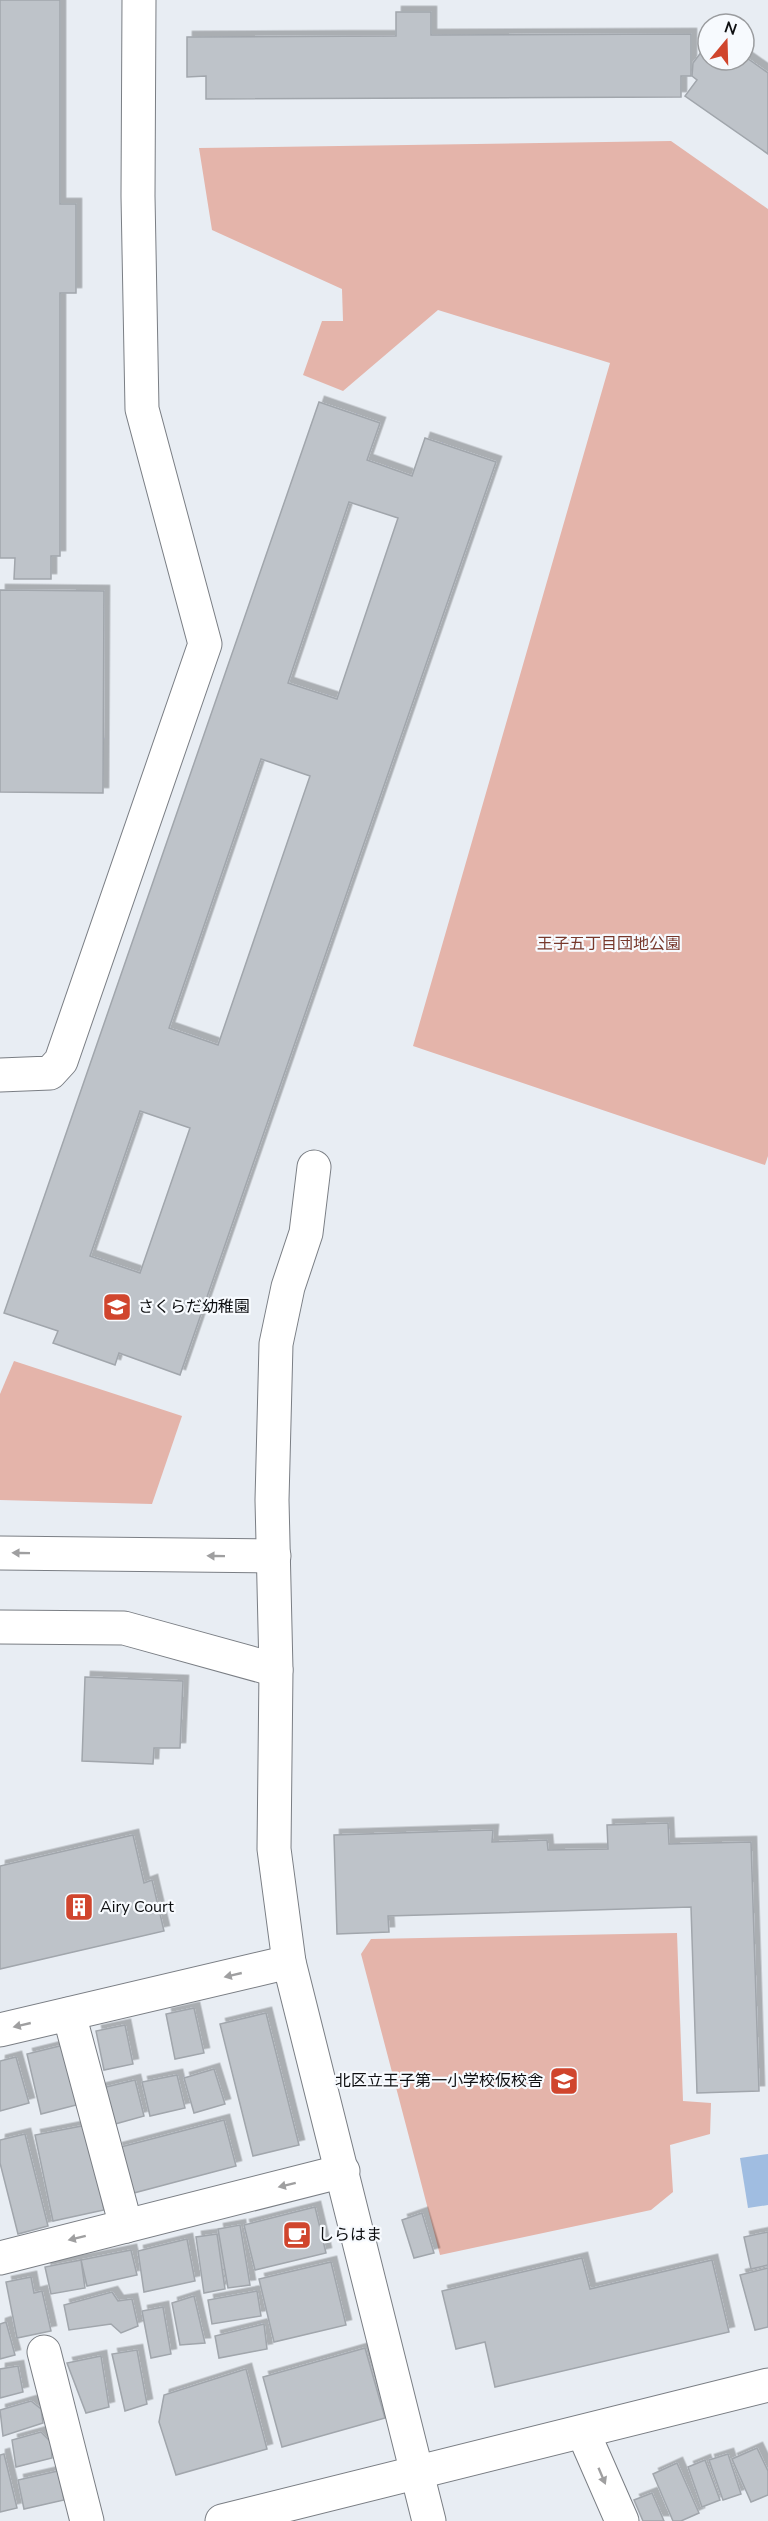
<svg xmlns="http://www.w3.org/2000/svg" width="768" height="2521" font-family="'Nunito Sans','Noto Sans JP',sans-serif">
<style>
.green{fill:#e4b4aa}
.water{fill:#a0bde1}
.building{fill:#bec3c9;stroke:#a1a6ac;stroke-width:1.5;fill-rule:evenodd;filter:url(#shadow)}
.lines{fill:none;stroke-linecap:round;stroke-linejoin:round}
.minor-casing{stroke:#7a7e84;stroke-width:35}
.minor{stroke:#fff;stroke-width:33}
.oneway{fill:#9f9fa0}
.labels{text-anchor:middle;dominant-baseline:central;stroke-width:4.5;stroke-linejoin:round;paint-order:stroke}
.park-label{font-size:16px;fill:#77382c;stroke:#f7fafe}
.poi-label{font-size:16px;fill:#0e0f11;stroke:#f7fafe;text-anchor:start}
</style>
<defs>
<filter id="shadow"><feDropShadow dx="5.5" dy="-5.5" stdDeviation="0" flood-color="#0004"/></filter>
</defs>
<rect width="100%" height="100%" fill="#e8edf3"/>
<g class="green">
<polygon points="671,141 768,209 768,1156 765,1165 413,1046 610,363 438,310 343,391 303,375 322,321 343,321 342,289 212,230 199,148"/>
<polygon points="14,1361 182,1416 152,1504 0,1500 0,1394"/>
<polygon points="677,1933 683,2101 711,2103 710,2134 670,2145 673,2192 651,2210 440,2255 361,1954 371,1939"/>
</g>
<polygon class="water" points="768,2154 768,2205 748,2208 740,2158"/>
<g class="building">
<polygon points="0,0 60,0 60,204 76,204 76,293 60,293 60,556 51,556 51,579 14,579 15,558 0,558"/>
<polygon points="396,12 431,12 431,35 691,34 691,76 681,76 681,97 206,99 206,76 187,77 187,37 396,36"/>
<polygon points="708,43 708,60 744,60 744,56 768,73 768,154 685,96 697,80 692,76 693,63"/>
<path d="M319 402 380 423 367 460 412 476 425 438 496 462 180 1375 119 1353 115 1365 53 1343 58 1331 4 1313ZM349 502 398 518 337 699 288 683ZM261 759 310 776 218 1045 169 1028ZM140 1111 190 1128 140 1273 90 1256Z"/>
<polygon points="0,590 104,591 103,793 0,792"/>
<polygon points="85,1677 183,1681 180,1748 154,1748 153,1764 82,1761"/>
<polygon points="668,1823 669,1844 751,1842 759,2091 697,2093 691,1907 388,1916 389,1932 337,1934 334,1835 493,1830 492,1842 547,1840 548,1850 608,1849 607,1825"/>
<polygon points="133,1835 144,1883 152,1880 164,1931 0,1969 0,1866"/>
<polygon points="194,2008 204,2053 175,2059 166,2014"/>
<polygon points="266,2013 299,2145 253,2156 220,2024"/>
<polygon points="125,2025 133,2064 104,2070 96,2031"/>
<polygon points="68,2044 84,2103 41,2114 27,2054"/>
<polygon points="16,2057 29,2103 0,2111 0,2061"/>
<polygon points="214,2069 225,2104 194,2113 184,2078"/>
<polygon points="177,2075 185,2108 150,2116 142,2082"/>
<polygon points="135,2080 144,2116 108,2126 98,2089"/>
<polygon points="224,2120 236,2166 130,2194 117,2148"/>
<polygon points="87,2125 104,2210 53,2221 35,2135"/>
<polygon points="25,2134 48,2226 18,2234 0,2163 0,2140"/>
<polygon points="315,2207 326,2253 255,2270 244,2225"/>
<polygon points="422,2213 434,2253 414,2258 402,2220"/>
<polygon points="240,2225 250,2285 228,2288 218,2229"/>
<polygon points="768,2232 768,2265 751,2269 744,2237"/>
<polygon points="217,2234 225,2289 204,2293 196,2237"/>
<polygon points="187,2239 195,2281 144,2292 138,2251"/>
<polygon points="131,2250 137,2275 87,2286 81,2260"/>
<polygon points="582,2258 590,2289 712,2260 729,2332 495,2387 485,2342 456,2349 442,2291"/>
<polygon points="81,2260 85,2288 51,2294 45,2267"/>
<polygon points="331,2262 346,2325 274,2342 259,2279"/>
<polygon points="768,2268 768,2327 755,2330 740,2275"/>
<polygon points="31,2277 34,2293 42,2291 51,2331 17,2338 6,2282"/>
<polygon points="257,2291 261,2316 212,2324 208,2300"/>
<polygon points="112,2292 118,2301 132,2299 138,2326 121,2333 111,2324 69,2330 64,2305"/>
<polygon points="194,2296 205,2343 180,2345 172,2303"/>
<polygon points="163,2307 171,2354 151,2358 142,2311"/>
<polygon points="6,2322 15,2355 0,2359 0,2324"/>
<polygon points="264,2324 267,2349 219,2358 215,2336"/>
<polygon points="365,2348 385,2418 282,2447 263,2377"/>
<polygon points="137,2350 147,2404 125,2411 112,2354"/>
<polygon points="101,2356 109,2407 86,2413 67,2363"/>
<polygon points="18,2366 23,2392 0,2398 0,2369"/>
<polygon points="246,2369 267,2449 176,2475 159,2422 164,2395"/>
<polygon points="31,2401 41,2409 43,2423 3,2436 0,2410"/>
<polygon points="41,2432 51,2442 52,2458 16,2467 12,2440"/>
<polygon points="757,2448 768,2471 768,2495 751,2502 732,2459"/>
<polygon points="4,2454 17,2508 0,2512 0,2455"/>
<polygon points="728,2454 741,2494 723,2500 709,2460"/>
<polygon points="705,2460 720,2500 702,2507 688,2467"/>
<polygon points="677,2463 699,2513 681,2521 673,2521 653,2474"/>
<polygon points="58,2471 64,2500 24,2509 18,2480"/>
<polygon points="652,2493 664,2521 643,2521 634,2500"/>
</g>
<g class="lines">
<g class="minor-casing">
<g id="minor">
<polyline points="0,1075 50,1073 61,1061 205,644 142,409 138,196 139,0"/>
<polyline points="314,1167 306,1233 288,1287 276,1344 272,1500 276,1670 274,1849 289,1962 429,2521"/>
<polyline points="0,1553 274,1556"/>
<polyline points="0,1627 124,1628 276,1670"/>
<polyline points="69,2014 126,2226"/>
<polyline points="0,2030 289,1962"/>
<polyline points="0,2258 343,2171"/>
<polyline points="44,2352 87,2521"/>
<polyline points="583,2432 622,2521"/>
<polyline points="222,2521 768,2385"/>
</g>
</g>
<use href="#minor" class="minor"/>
</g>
<defs><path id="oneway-solid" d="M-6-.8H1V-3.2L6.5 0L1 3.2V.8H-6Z" transform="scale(1.5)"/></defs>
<g class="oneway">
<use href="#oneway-solid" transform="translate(21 1553) rotate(-179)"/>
<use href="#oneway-solid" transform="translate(216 1556) rotate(-179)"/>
<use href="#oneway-solid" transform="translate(233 1975) rotate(167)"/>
<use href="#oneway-solid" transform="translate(22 2025) rotate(167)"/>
<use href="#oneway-solid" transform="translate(287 2185) rotate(166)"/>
<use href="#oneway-solid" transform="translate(77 2238) rotate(166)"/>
<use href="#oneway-solid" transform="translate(602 2476) rotate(67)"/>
</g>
<defs>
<g id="school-square" transform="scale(1.5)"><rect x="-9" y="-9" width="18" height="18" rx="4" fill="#d0452d" stroke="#f7fafe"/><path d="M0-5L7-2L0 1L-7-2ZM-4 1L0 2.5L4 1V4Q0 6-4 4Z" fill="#fff"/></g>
<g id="building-square" transform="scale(1.5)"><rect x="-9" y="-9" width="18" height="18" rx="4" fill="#d0452d" stroke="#f7fafe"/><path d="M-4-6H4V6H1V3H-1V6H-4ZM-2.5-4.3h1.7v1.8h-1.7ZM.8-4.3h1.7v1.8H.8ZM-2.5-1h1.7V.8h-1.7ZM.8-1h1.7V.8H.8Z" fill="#fff"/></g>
<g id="cafe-square" transform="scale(1.5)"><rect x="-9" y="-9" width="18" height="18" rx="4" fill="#d0452d" stroke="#f7fafe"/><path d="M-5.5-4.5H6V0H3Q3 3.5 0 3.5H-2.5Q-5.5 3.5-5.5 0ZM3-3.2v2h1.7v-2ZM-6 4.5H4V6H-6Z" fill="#fff"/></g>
</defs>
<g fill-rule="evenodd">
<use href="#school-square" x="117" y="1307"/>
<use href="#building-square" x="79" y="1907"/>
<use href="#school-square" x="564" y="2081"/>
<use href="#cafe-square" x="297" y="2235"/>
</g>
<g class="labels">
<g class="park-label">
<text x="609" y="944">王子五丁目団地公園</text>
</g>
<g class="poi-label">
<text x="138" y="1307">さくらだ幼稚園</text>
<text x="100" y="1907">Airy Court</text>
<text x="543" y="2081" text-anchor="end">北区立王子第一小学校仮校舎</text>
<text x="318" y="2235">しらはま</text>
</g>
</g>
<g transform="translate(726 42) rotate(19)"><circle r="28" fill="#f7fafe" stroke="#9a9c9f" stroke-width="1.5"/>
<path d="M0-4.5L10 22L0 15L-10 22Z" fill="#d0452d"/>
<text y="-9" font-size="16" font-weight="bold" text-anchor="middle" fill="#0e0f11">N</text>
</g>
</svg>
